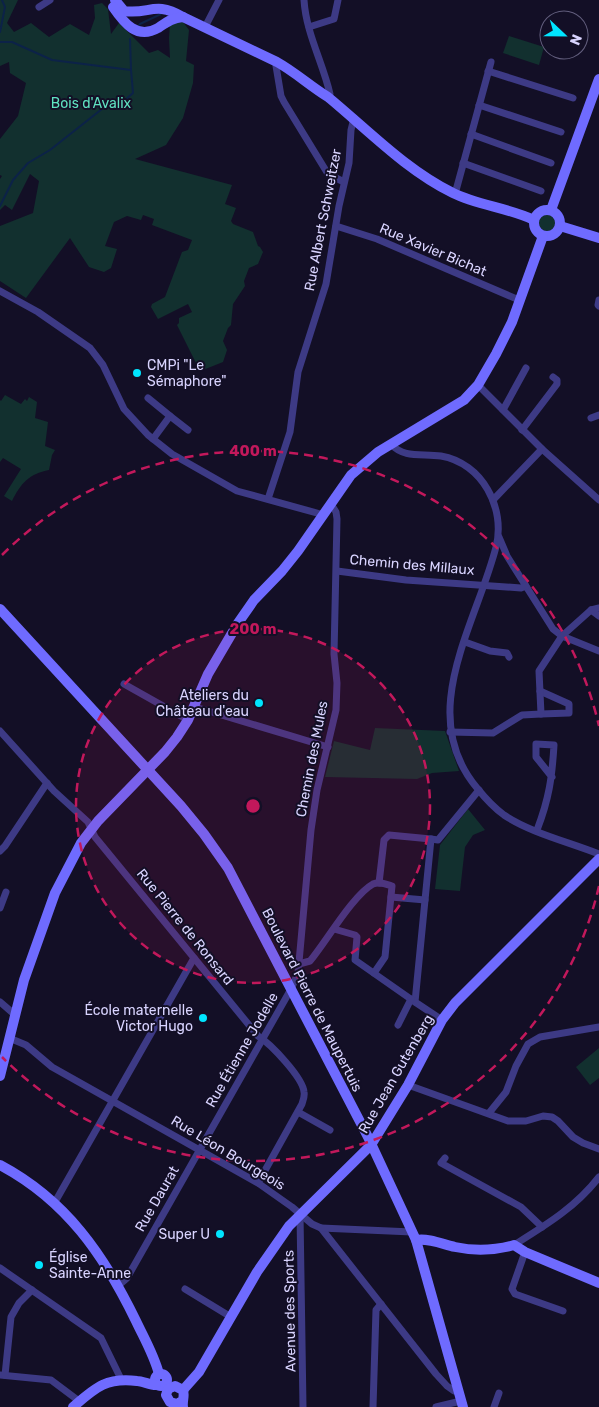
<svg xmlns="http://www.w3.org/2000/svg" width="599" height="1407" font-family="Rubik,sans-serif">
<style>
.green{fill:#12302f}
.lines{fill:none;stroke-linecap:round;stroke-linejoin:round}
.stream{stroke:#0c2248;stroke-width:2}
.street{stroke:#3d3a85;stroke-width:7}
.secondary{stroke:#6f6bff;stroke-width:10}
.ring{fill:none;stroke:#c2185b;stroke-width:2.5;stroke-dasharray:9 6}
.poi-dot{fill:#00e5ff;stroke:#130f26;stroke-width:2}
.labels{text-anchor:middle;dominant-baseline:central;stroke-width:4;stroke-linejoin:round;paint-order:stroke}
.park-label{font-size:14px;fill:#5fe0c0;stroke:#130f26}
.street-label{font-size:14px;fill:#d9d4ff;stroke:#130f26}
.poi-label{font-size:14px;fill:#d9d4ff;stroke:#130f26;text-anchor:end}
.centre{fill:#c2185b;stroke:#130f26;stroke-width:2.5}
.ring-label{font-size:15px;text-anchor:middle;font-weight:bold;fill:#c2185b;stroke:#130f26;stroke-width:4;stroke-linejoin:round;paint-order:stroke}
</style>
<rect width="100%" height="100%" fill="#130f26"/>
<g class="green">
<polygon points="0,0 18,0 7,23 14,32 31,23 49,37 70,24 89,35 95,18 94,5 102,3 108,9 111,34 119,23 149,53 158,50 170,58 169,38 170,24 183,22 189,30 186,61 194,65 193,83 183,118 166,145 135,159 232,185 225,204 236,208 231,221 233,224 253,232 258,246 260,247 263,252 258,264 249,268 244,281 245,286 233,304 231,325 228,328 223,341 227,350 223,362 203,370 199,369 177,325 179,323 179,318 192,312 188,304 158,319 151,307 152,304 165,297 182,252 188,250 192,240 152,225 154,219 143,215 141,220 127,216 114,222 105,246 117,249 111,268 104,272 89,267 70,238 26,298 0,281 0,226 33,213 39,181 30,174 12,210 5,205 0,210 0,179 2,176 0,175 0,139 18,116 26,83 10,73 9,62 0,66"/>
<polygon points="509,36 544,47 539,65 503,53"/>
<circle cx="547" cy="223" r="8"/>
<path d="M5 395 21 404 25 399 27 401 29 397 37 402 35 418 48 422 45 446 55 450 52 455 49 470C29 474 21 483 12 501L4 496 21 469 3 458 0 462V400L1 401Z"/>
<polygon points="375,728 445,731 459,771 432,773 417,779 325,777 334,741 370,750"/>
<polygon points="468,809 485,830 473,835 465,847 460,891 435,889 440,845"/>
<polygon points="599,1048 599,1078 590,1085 576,1067"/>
</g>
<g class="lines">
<g class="stream">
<polyline points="137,28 140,24 161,14"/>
<polyline points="0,32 5,7 2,0"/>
<polyline points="130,39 131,70"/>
<polyline points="0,42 12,42 52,60 131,70 133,93 125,100 107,105 50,150 28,163 13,180 0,206"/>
</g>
<g class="street">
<path d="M304 0C306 33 323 63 330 94L328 97"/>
<polyline points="39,7 50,0"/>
<polyline points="205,27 219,0"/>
<polyline points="309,27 334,19 338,0"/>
<polyline points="277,62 276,66 281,96 284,102 328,174 344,182"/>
<polyline points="488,71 573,98"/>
<polyline points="479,105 561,132"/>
<polyline points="471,134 551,163"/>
<polyline points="463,163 541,191"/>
<polyline points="455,194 491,62"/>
<polyline points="336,226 377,239 519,300"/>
<polyline points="0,291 38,312 90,348 103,365 124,409 148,435 172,454 237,491 324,515"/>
<polyline points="599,300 598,305 599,306"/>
<polyline points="478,385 542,449 599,500"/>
<polyline points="148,398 170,416"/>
<polyline points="503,410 526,368"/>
<polyline points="591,418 599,415"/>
<polyline points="522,430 557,384 557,380 553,377"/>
<polyline points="153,439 170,416 188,430"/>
<path d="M391 444C404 459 423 453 441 456 482 463 506 508 496 547 476 625 415 714 477 788 485 798 493 807 504 815 531 833 569 842 599 854"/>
<polyline points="268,499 290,432 298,372 326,284 339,206 349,163 351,130 354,118"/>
<polyline points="493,500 542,449"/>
<polyline points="499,537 507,556 553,629 562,636 599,651"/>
<polyline points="337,571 406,580 521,588 526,586"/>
<polyline points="591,610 599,616"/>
<polyline points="465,642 490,651 507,653 509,657"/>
<polyline points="124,684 188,720"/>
<polyline points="540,691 569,704 569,713 541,714"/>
<polyline points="195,707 328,747"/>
<path d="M0 731 54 791 88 822 95 837 258 1036C271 1044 303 1078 304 1092 305 1096 303 1100 302 1104L258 1183"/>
<polyline points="450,732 493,733 522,715 541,714 539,671 562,636 591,610 599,608"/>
<path d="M537 830C549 799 552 778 554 745L536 744V757L552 777"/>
<polyline points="431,839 438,840 479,790"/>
<polyline points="0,851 5,846 47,783"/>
<polyline points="379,883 384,840 389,835 431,839 415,1002 442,1020"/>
<polyline points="391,897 425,900"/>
<polyline points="0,908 6,892"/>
<polyline points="334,929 355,935 357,937 355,960 415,1002"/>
<path d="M299 964 310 961C326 942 353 895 373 884 379 881 386 884 392 886L385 957 374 973"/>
<polyline points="0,1002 14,1014"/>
<polyline points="398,1025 411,999"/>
<polyline points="14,1040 26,1045 52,1067 258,1183 292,1207 312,1224 321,1228 436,1374 447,1386 454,1391 458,1390"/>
<polyline points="408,1085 508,1121 526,1121 543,1116 552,1117 558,1121 573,1137 583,1143 599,1149"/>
<polyline points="298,1112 330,1130"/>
<polyline points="489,1113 506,1092 516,1066 528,1044 540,1037 599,1027"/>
<polyline points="445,1158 441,1163 521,1207 542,1227"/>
<polyline points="55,1202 194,958"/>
<polyline points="300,1214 303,1407"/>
<polyline points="321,1228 412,1232"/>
<path d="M514 1245C546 1225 576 1207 599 1177"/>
<polyline points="525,1252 512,1289 515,1294 563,1311"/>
<polyline points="0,1268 101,1338 121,1379"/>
<polyline points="119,1285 127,1278 291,989 298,973 311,830 317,790 336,710 337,683 334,654 337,519 336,512 331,504"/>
<polyline points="185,1289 231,1317"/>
<polyline points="0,1375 51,1380 79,1401"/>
<polyline points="5,1375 11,1317 19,1303 32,1290"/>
<polyline points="373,1407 376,1310 381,1304"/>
<polyline points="436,1407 461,1401"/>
<polyline points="494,1407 499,1393"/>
</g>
<g class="secondary">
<path d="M115 0 124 11C150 15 154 0 183 17L277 62C295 72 310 86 328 97 368 130 406 170 453 193 477 205 509 208 534 220"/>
<path d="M113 7C124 23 137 40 158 28 167 22 172 18 183 17"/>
<circle cx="547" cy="223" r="13"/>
<polyline points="551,210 599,79"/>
<polyline points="560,226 599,238"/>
<polyline points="0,609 181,806 204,834 228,868 368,1137 416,1240 463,1407"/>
<polyline points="0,1076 24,980 55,893 81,843 98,821 165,752 177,737 188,720 208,674 238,623 254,600 282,571 298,551 351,475 378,452 464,400 478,385 496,354 512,322 543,236"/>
<path d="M0 1165C66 1200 104 1255 136 1321 144 1338 154 1355 159 1374"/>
<path d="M416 1240C429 1238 442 1244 455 1247 474 1251 496 1250 514 1245L525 1252 599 1283"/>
<circle cx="161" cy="1380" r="6"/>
<polyline points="183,1390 199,1372 257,1272 289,1226 371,1145 408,1085 442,1020 455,1003 599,859"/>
<path d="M182 1401 177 1404 170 1402 166 1395 168 1389 175 1386 183 1390C185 1396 182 1401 183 1407"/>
<path d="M73 1407C95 1388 106 1377 137 1381 143 1381 149 1385 156 1385"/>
</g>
</g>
<circle cx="253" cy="806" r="177" fill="#c2185b" fill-opacity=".12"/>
<g class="ring">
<circle cx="253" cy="806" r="177"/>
<path d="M599 886A355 355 0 0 1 2 1057M2 555A355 355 0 0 1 599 726"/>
</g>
<g class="poi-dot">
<circle cx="137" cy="373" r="5"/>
<circle cx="259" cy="703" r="5"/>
<circle cx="203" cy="1018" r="5"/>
<circle cx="220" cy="1234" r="5"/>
<circle cx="39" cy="1265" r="5"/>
</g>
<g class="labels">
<g class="park-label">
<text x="91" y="103">Bois d'Avalix</text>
</g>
<g class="street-label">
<text transform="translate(323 220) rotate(-79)">Rue Albert Schweitzer</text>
<text transform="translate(433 250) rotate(23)">Rue Xavier Bichat</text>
<text transform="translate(412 565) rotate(5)">Chemin des Millaux</text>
<text transform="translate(312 759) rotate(-79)">Chemin des Mules</text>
<text transform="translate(185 927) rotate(51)">Rue Pierre de Ronsard</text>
<text transform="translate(312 1000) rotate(63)">Boulevard Pierre de Maupertuis</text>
<text transform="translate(242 1050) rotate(-60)">Rue Étienne Jodelle</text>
<text transform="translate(396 1074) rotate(-60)">Rue Jean Gutenberg</text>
<text transform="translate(228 1153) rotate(31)">Rue Léon Bourgeois</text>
<text transform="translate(157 1199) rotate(-60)">Rue Daurat</text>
<text transform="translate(290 1311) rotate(-91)">Avenue des Sports</text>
</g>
<g class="poi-label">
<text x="147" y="365" text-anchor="start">CMPi "Le<tspan x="147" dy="16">Sémaphore"</tspan></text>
<text x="249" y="695">Ateliers du<tspan x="249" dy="16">Château d'eau</tspan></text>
<text x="193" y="1010">École maternelle<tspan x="193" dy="16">Victor Hugo</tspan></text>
<text x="210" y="1234">Super U</text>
<text x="49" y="1257" text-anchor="start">Église<tspan x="49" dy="16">Sainte-Anne</tspan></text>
</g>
</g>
<circle cx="253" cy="806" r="8" class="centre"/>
<g class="ring-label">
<text x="253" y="456">400 m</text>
<text x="253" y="634">200 m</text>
</g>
<g transform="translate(564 35) rotate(112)"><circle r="24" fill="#130f26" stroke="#625e7d"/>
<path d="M0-4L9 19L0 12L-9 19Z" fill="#00e5ff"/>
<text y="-8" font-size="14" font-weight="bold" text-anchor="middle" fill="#d9d4ff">N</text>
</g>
</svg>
